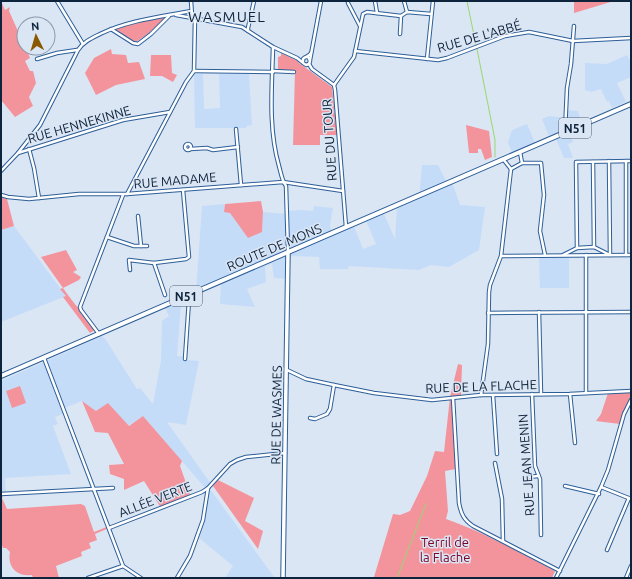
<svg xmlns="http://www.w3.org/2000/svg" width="632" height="579" font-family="Ubuntu,sans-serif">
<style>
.built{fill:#c5dcf9}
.green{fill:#f3949d}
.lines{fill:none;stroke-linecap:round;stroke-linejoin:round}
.stream{stroke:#99d76f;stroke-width:1}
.street-casing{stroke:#2c5e98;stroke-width:4.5}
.secondary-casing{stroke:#2c5e98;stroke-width:5.5}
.primary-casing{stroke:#2c5e98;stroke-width:6}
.street{stroke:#fff;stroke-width:2.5}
.secondary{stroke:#fff;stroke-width:3.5}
.primary{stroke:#fff;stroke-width:4}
.labels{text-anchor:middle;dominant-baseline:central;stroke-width:3;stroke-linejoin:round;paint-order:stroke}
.shield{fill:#dbe6f4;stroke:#4c5e73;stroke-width:1}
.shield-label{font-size:12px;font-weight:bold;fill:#0e233c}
.street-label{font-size:13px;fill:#0e233c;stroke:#dbe6f4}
.park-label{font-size:13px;fill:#780327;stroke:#dbe6f4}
.quarter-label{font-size:15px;letter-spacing:1px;fill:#0e233c;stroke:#dbe6f4}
</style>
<rect width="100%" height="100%" fill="#dbe6f4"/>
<g class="built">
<polygon points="627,55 631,62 631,77 617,83 626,102 612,108 609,101 607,102 601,89 591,92 585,90 585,63 607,64"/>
<polygon points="194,74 203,74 204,109 220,108 219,74 249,74 252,125 247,126 246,128 195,128"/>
<polygon points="567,110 578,111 582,124 569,130 573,142 568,144 573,158 564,158 554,134 549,136 542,119 549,116 566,118"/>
<polygon points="527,124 535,143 512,153 508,142 512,130"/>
<polygon points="422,165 438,165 447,183 452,182 460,205 485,207 479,250 449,267 431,265 419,270 349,266 348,269 320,269 319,257 293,256 286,259 286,279 274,278 272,264 265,266 266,282 247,289 255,307 220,304 221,281 196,292 202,206 225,204 224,212 230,212 262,232 263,212 287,214 287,211 301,210 313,211 314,206 333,208 330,225 332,233 353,224 363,249 376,244 366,221 384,214 395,239 397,208 419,199"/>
<polygon points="14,226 66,296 1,322 1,230"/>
<polygon points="539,257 569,257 569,288 540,288"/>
<polygon points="179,300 181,304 177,356 185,357 187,360 199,361 186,425 167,422 211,484 206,489 143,416 128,426 96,411 82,401 64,408 65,413 55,417 58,424 53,426 71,474 5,478 6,494 1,494 1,381 102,336 106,340 137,389 140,388 153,404 161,361 162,321 169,316 164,306"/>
<polygon points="210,489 275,578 225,578 233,566 199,538 204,522 209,492"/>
</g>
<g class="green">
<polygon points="1,1 5,10 10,7 9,11 30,58 25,61 30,71 33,71 36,83 29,97 33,106 15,117 1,100"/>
<polygon points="574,1 614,1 574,13"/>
<polygon points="163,17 164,19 149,33 136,42 134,42 115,29 144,20"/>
<polygon points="111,49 112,54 126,55 128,63 139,62 145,79 116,85 96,95 85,73 94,58"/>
<polygon points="281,53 298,61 299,63 332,87 337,135 320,135 320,145 293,145 295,71 278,70 278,57 281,56"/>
<polygon points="151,55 171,55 172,73 177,75 173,82 162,76 150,76"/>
<polygon points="466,125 489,131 492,157 485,160 481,149 478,149 478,153 469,153"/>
<polygon points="1,197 7,199 14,226 1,230"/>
<polygon points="261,201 263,212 262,232 248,238 230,213 224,212 225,204"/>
<path d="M66 250 77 270 73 272 81 277 79 280 63 288C73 303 85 315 95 330L90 333 63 297 66 296 60 289 63 288 41 257Z"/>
<path d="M458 364 462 365 461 396 452 397 456 469 445 471 448 511 446 519C484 532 519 553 555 571L552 578H378L374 577 393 514 400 515 410 511 427 476 435 451 444 452 450 397Z"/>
<polygon points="20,386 26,403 12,408 6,391"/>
<polygon points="631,392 631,399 620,424 596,421 601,414 608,393"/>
<polygon points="82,401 96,411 108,403 129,426 143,416 182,461 180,466 191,497 161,508 144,481 124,490 124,479 110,474 109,465 124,464 108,433 95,432"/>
<polygon points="218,480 254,498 245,521 263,531 258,549 213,486"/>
<path d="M1 495H3L2 498 7 509 81 504 85 506 94 532 109 526V528L95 534 97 540 89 543 91 548 81 552 82 556 56 566 59 578H33L32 575C16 577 7 566 10 552L6 548H3L1 543Z"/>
</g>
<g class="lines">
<g class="stream">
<polyline points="467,1 476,45"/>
<polyline points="477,49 495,140 495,157"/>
<polyline points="397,578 426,504"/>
</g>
<g class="street-casing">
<g id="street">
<polyline points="57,1 83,44"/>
<polyline points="191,1 192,15 195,18"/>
<polyline points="375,1 377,13"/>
<polyline points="404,1 407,12"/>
<polyline points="348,3 360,26"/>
<polyline points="176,15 242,27 273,47 297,58 302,62"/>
<polyline points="111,29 133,43 138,44 151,34 169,16"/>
<polyline points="248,31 248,28 254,1"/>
<polyline points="400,34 401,16"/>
<path d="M273 47C272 87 268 128 279 166 281 173 282 181 286 186L288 251"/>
<polyline points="355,51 438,60 447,58 505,36 529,32 573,41 631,38"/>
<path d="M307 57 309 58 310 61 309 64 306 65 303 63V59C305 56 309 57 311 53"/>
<polyline points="37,59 57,53 77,50"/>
<polyline points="427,59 433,1"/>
<polyline points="310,60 321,1"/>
<polyline points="309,64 312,69 334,85 335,90 346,227"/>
<polyline points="194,71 273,72"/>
<polyline points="273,71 294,72"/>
<polyline points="334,85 354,57 363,14 367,12 401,16 407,12 431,14"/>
<polyline points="236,129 241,185"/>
<polyline points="565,132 567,88 571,64 574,26"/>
<circle cx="188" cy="147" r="3"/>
<polyline points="29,149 34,168 39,198"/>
<polyline points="190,149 207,148 213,150 238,147"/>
<polyline points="520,152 522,163"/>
<polyline points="18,153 123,120 170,112"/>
<polyline points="503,159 511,169"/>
<polyline points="626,161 626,255"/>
<polyline points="593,162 594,247"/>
<polyline points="511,169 522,163 541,163 544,195 540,231 545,255"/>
<path d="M1 171 18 153 40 125 78 50C83 42 92 38 100 34 129 20 160 17 191 11"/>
<polyline points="127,194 186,82 194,71 195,18"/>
<polyline points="1,195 8,197 29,199 79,194 127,194 283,182 343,191"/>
<polyline points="138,216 141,246"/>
<polyline points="107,237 134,246 147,246"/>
<polyline points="577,248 576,162 631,161"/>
<polyline points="563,255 577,248 594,247 610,255 609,161"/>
<polyline points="586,255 586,393"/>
<polyline points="502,256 631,255"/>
<polyline points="154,263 165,295"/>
<polyline points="130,270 129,260 154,263 186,259 189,257 183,190"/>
<polyline points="539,312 541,394"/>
<polyline points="488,313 631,312"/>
<polyline points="99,334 81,310 80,307 123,195"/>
<polyline points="44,358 123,566 141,578"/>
<polyline points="185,359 189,300 188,295"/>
<polyline points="287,370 306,379 334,385 374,393 432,400 481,395 570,394 631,391"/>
<polyline points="532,394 535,466 540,479 541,535"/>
<polyline points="570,394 575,443"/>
<polyline points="481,395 488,344 489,292 490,285 501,256 511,169"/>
<polyline points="493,395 497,454"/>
<path d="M453 398 459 503C461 514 464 520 473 526L560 571"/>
<polyline points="310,418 315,419 327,414 330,409 334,385"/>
<polyline points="495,463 502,499 503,541"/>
<polyline points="529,477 538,476"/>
<polyline points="565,486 599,494"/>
<polyline points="601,487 631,499"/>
<polyline points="1,494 113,488"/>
<polyline points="109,528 202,492 208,488"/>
<polyline points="607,550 629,498"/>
<polyline points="88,578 123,566"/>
<polyline points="177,578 190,556 203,520 208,488 230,464 237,460 246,457 285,453"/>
<polyline points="556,578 601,487 608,470 624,414 631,400"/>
<polyline points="626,578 631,566"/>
</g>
</g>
<g class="secondary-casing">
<polyline id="secondary" points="283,578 288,252"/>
</g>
<g class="primary-casing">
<polyline id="primary" points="1,376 631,104"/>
</g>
<use href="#street" class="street"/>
<use href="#secondary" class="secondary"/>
<use href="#primary" class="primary"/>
</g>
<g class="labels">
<g class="shield">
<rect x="559" y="118" width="32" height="20" rx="3"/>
<rect x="170" y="286" width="32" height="20" rx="3"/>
</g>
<g class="shield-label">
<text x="575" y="128">N51</text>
<text x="186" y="296">N51</text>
</g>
<g class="street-label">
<text transform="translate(479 36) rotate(-16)">RUE DE L'ABBÉ</text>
<text transform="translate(79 124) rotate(-16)">RUE HENNEKINNE</text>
<text transform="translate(329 140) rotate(-94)">RUE DU TOUR</text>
<text transform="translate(175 180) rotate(-5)">RUE MADAME</text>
<text transform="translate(274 247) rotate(-23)">ROUTE DE MONS</text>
<text transform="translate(481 386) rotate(-2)">RUE DE LA FLACHE</text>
<text transform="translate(276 415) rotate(-89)">RUE DE WASMES</text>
<text transform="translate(526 465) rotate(-94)">RUE JEAN MENIN</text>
<text transform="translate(155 499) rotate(-21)">ALLÉE VERTE</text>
</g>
<g class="park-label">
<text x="445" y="542">Terril de<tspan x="445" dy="15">la Flache</tspan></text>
</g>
<g class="quarter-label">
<text x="227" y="16">WASMUEL</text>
</g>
</g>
<rect width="632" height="579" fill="none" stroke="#0e233c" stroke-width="4"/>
<g transform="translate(36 36) rotate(355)"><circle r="19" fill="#dbe6f4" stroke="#8998aa"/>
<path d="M0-3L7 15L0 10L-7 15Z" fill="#895900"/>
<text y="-6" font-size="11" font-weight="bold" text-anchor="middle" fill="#0e233c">N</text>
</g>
</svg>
